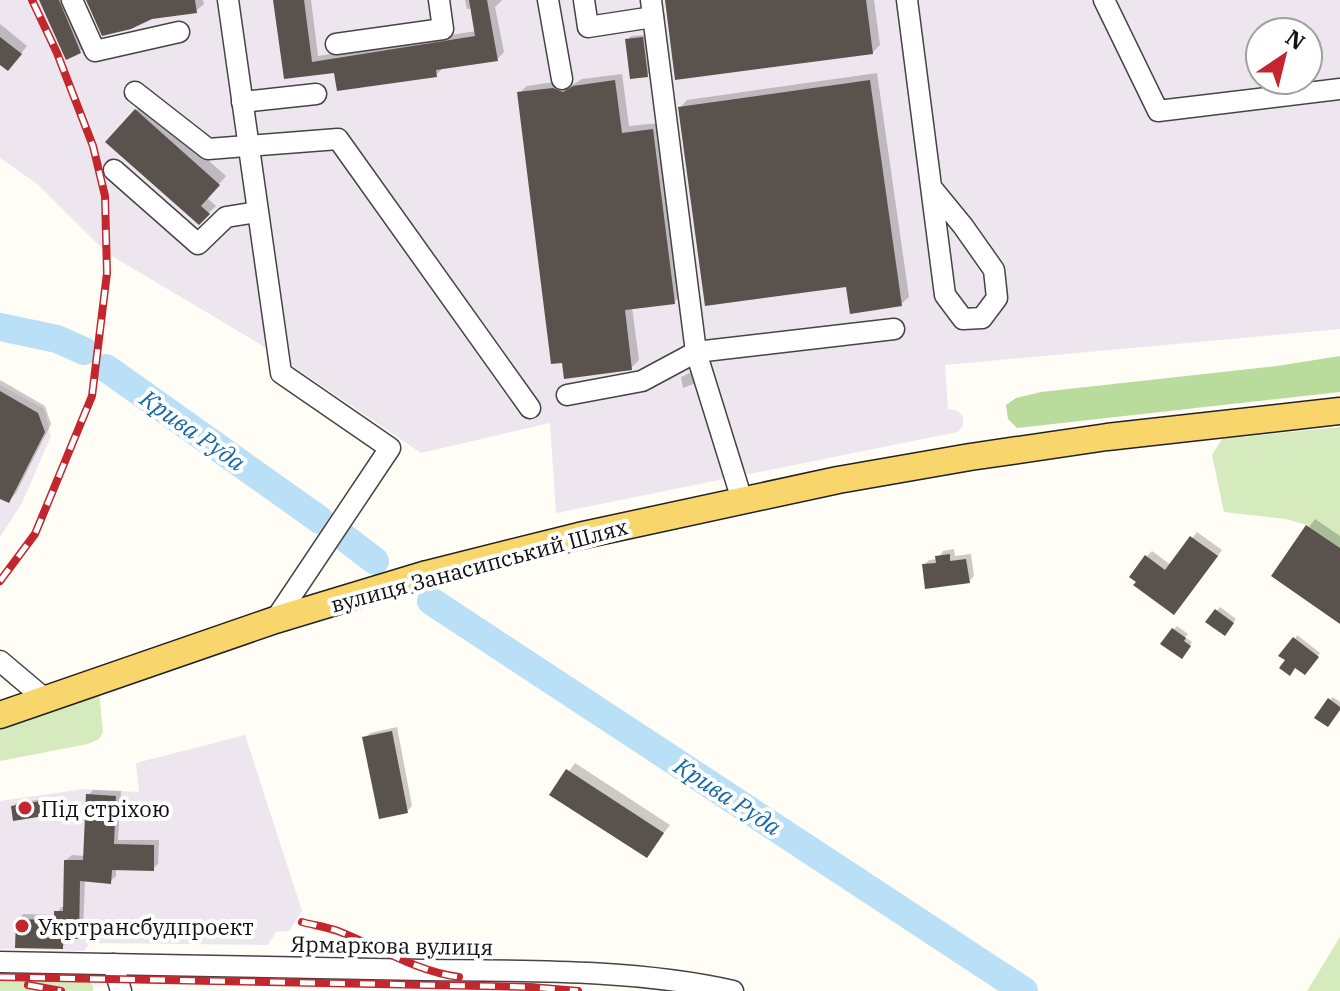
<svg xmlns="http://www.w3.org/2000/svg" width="1340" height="991" font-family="'IBM Plex Serif',serif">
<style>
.industrial{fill:#eee6ef;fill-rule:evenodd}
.green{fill:#d5ebbd}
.forest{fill:#b9dc9c}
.shadow{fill:#0003}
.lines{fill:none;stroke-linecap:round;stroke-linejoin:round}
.river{stroke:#b9e0f7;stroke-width:28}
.building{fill:#5a524d}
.minor-casing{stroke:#444;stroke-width:23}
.major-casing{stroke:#222;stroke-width:29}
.minor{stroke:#fff;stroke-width:20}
.major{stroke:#f9d66b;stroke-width:26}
.rail-casing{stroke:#c4262e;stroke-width:8}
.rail{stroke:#fff;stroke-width:5;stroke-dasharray:15;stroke-linecap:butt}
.poi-dot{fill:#c4262e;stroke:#fff;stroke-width:3}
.labels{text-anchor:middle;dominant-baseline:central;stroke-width:8;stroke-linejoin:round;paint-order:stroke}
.street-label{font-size:22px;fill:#111;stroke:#fff}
.poi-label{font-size:22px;fill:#111;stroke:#fff;text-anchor:start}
.water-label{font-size:24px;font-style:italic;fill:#1768a6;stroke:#fff}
</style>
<rect width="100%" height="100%" fill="#fffdf5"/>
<g class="industrial">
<path d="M0 0H1340V329L945 365 948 409 958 411 963 416V425L958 432 556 513 550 423 421 453 263 346 107 253 36 183 0 158ZM1260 32H1308V80H1260Z"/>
<polygon points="0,385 44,409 51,436 22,503 0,537"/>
<polygon points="245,735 302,911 289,931 276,932 268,945 90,943 84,951 0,949 0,801 84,789 139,792 136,763"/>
</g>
<g class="green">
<polygon points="1340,427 1340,548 1307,525 1286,519 1224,512 1212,455 1222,439"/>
<polygon points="99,691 103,732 99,739 88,744 0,761 0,726"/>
<polygon points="1340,937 1340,991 1307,991"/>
<polygon points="0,971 82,973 93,986 93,991 0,991"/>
</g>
<polygon class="forest" points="1340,356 1340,392 1017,428 1008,419 1006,405 1016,398 1041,392 1277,366"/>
<g class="shadow">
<polygon points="41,0 68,0 88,44 80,51 67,57"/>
<polygon points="88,0 203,0 204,4 196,11"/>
<polygon points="275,0 311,0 318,56 476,31 473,8 467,9 465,0 502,0 495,7 504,52 497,59 444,67 436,75 336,70 285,77"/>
<polygon points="667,0 874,0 880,45 872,53"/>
<polygon points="0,24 27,46 15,61 0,63"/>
<polygon points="645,35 650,72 647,75 627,40 631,36"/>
<polygon points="877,73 909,297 901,304 848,284 680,108 687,100"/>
<polygon points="622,74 629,126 660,123 681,295 674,302 632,307 639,360 631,368 519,93 527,86 561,81 572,85 582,79"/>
<polygon points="144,103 226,176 207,198 216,206 199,222 136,110"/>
<polygon points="692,372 696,383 683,388 681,377"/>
<polygon points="0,380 45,406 51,424 16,493 8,501 0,496"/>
<polygon points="1315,519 1340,536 1340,621 1274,575"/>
<polygon points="1197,532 1222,550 1180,607 1147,556 1152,551 1171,565"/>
<polygon points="954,549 955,556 971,554 974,576 969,581 924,565 929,560 938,559 943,551"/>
<polygon points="1220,607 1236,619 1228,630 1208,621"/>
<polygon points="1177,626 1188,634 1185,637 1192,642 1185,654 1174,629"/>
<polygon points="1297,635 1320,653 1308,669 1287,660"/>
<polygon points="1333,697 1340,702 1340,709 1330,700"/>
<polygon points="397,727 412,806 407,811 365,738 370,733"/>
<polygon points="575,763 670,825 646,856 552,794"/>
<polygon points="93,790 121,791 118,840 159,840 158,864 153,869 116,869 116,876 110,881 85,880 83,931 78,937 67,936 67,942 62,947 18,920 23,914 56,915 61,907 65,907 66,860 72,855 85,856 88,795"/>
<polygon points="50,798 52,810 49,813 13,807 16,803"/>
</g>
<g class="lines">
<g class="river">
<polyline points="0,327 57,339 84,351"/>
<polyline points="106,368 320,520"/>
<polyline points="345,538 375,561"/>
<polyline points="431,601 1024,991"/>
</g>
</g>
<g class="building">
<polygon points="39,0 59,0 81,53 66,60"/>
<polygon points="86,0 195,0 197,13 152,19 131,29 102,36"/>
<polygon points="273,0 304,0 312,62 475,36 469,0 487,0 498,61 436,70 437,77 337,91 334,73 284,79"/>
<polygon points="665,0 866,0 873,54 675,80"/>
<polygon points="0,37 22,54 8,71 0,65"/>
<polygon points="643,37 648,77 630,79 625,39"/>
<polygon points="615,80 622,133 653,129 675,304 625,310 632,370 564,379 562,363 551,364 517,92 553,88 563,92 573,86"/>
<polygon points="870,80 902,306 850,314 846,287 705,306 678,107"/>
<polygon points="135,109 220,185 201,206 210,214 199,225 105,142"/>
<polygon points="0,391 38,413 45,432 9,503 0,499"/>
<polygon points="1306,525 1340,548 1340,624 1271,576"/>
<polygon points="1190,536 1218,556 1174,615 1133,585 1136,582 1129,577 1145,555 1165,570"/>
<polygon points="950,554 950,561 966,559 970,583 925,589 922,564 936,563 935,556"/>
<polygon points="1215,609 1234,623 1225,636 1205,622"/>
<polygon points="1172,628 1186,638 1184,641 1191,646 1182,659 1160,644"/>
<polygon points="1293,637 1319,657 1305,675 1295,668 1290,676 1279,668 1285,660 1278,656"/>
<polygon points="1328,698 1340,707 1340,710 1328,727 1314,718"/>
<polygon points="392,731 408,813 379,819 362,737"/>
<polygon points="566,769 664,833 647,858 549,795"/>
<polygon points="86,794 116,796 114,844 154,845 154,871 112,870 111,884 80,881 79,939 63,938 63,949 15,948 16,919 54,920 54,911 63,911 64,860 83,860"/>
<polygon points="47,800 50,815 13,821 11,806"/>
</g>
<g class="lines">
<g class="minor-casing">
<g id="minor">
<polyline points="72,0 95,51 179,32"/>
<polyline points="228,0 281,373 390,448 275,620"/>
<polyline points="548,0 562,79"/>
<polyline points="584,0 588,27 653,17"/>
<polyline points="651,0 696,352 742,500"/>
<polyline points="907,0 945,295 963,319 982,318 997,298 994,270 963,226 931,187"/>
<polyline points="1104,0 1158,111 1340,89"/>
<polyline points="336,44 443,29 439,0"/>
<polyline points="135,92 208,149 338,139 530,408"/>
<polyline points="242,102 316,94"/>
<polyline points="114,170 198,244 226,217 257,212"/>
<polyline points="567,395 642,381 696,352 894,329"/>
<polyline points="0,661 45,699"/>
<path d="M0 962C142 965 283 967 425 970 524 971 636 969 733 991"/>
<polyline points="113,964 121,991"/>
</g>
</g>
<g class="major-casing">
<polyline id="major" points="0,715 275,620 427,574 579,536 838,480 970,457 1107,437 1340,411"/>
</g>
<use href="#minor" class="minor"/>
<use href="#major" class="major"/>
<g class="rail-casing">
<g id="rail">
<polyline points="0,581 35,534 92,396 107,273 105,196 93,146 57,53 32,0"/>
<path d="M302 922C313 925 326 927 338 931 379 947 415 971 459 977"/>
<polyline points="0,977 531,987 578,991"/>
<polyline points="28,985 61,991"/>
</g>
</g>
<use href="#rail" class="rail"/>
</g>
<g class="poi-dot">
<circle cx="25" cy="808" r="8"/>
<circle cx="22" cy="926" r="8"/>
</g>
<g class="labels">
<g class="street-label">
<text transform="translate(479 565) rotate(-15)">вулиця Занасипський Шлях</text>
<text transform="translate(392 945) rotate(1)">Ярмаркова вулиця</text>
</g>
<g class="poi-label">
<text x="41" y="808">Під стріхою</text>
<text x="38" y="926">Укртрансбудпроект</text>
</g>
<g class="water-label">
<text transform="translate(193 430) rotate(35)">Крива Руда</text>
<text transform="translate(728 796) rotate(33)">Крива Руда</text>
</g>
</g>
<g transform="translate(1284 56) rotate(35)"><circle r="38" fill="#ffffff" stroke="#a0a0a0" stroke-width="2"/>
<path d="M0-6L14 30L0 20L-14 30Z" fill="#c4262e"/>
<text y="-12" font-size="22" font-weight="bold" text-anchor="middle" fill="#111111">N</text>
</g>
</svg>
